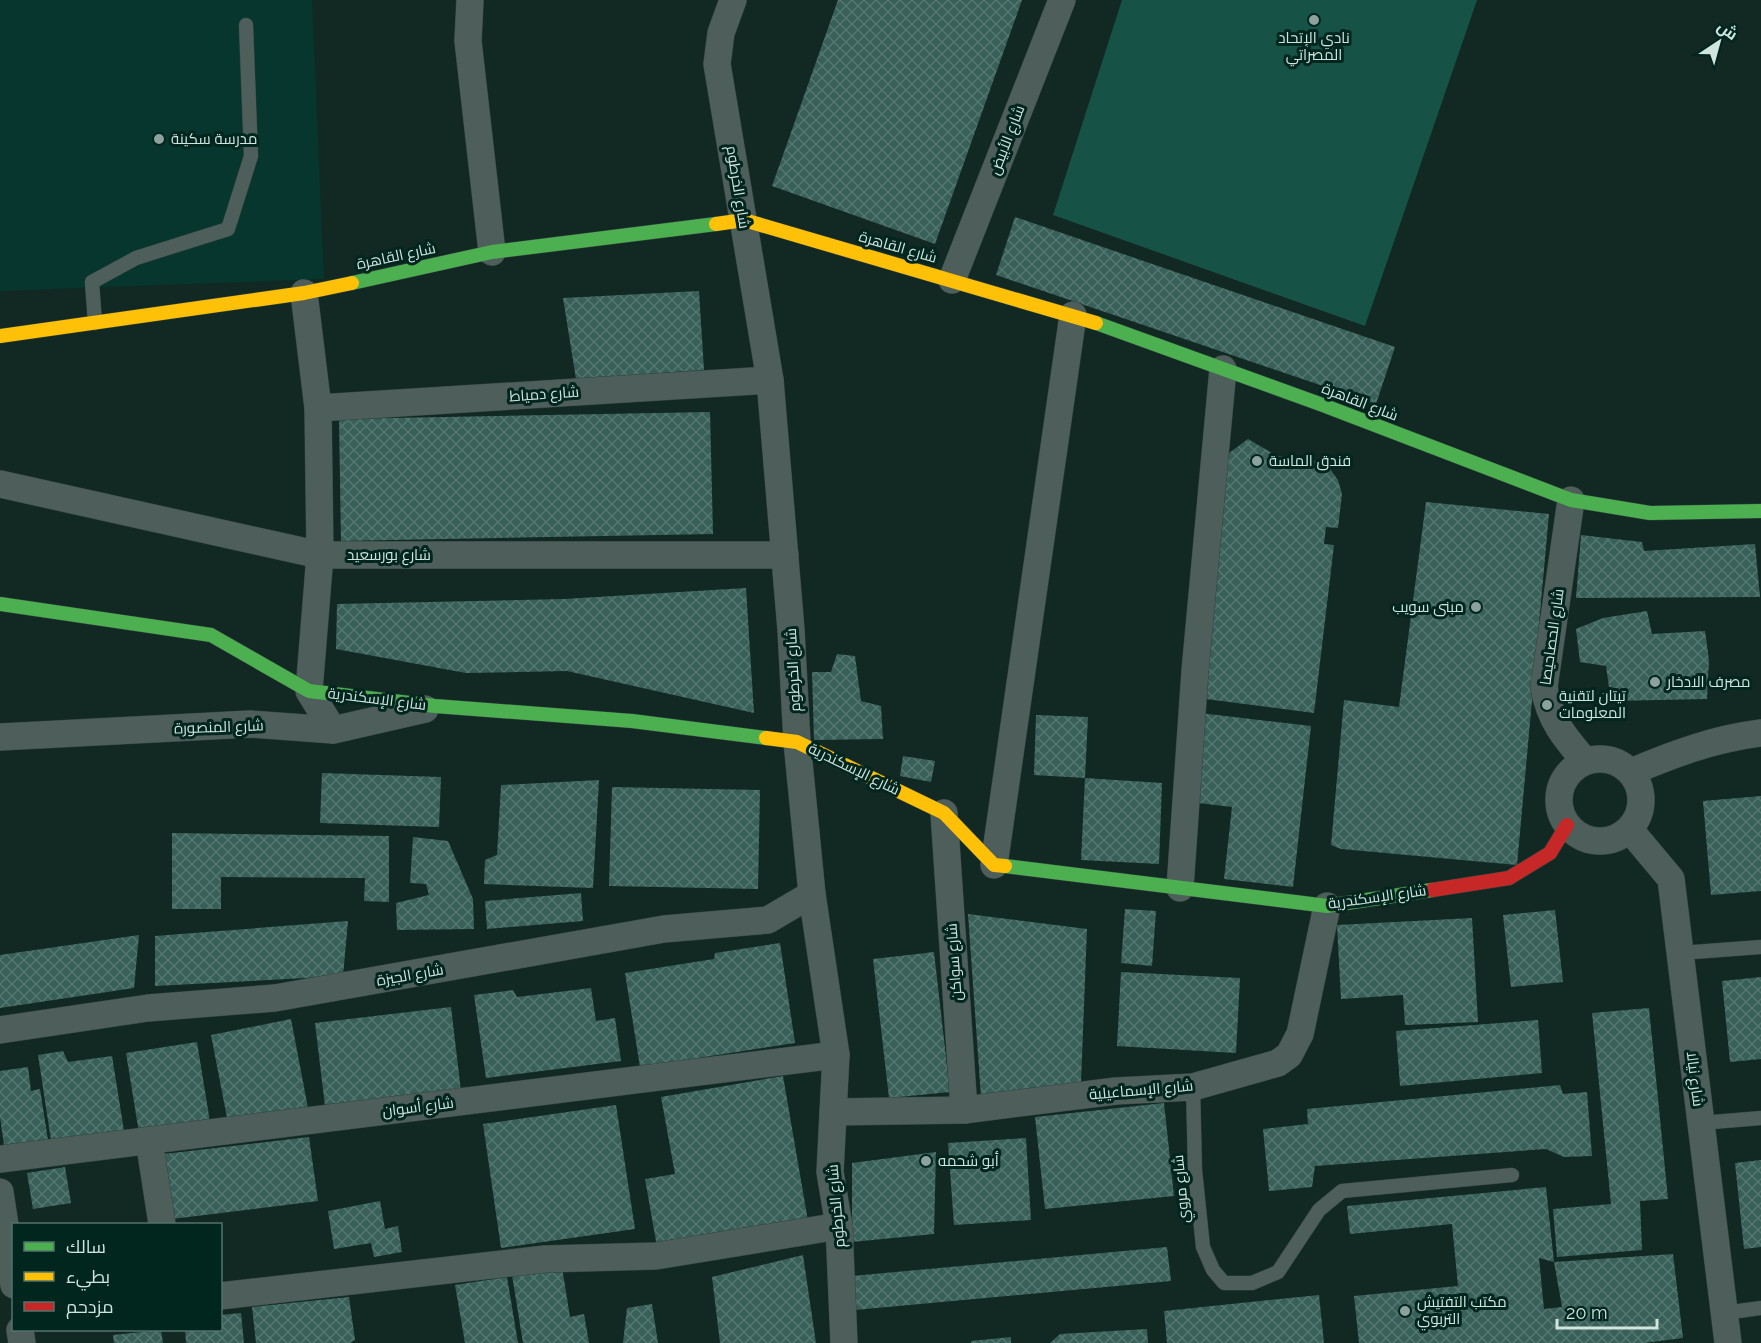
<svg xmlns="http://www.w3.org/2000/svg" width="1761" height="1343" font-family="Raleway,Cairo,sans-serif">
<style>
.built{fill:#06362d}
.park{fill:#165346}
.building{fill:url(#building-cross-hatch)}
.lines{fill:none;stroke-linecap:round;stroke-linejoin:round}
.lane-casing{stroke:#33433f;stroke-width:15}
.street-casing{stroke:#33433f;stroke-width:28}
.fast-casing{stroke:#33433f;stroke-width:15}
.slow-casing{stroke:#33433f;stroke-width:15}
.jam-casing{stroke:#33433f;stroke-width:15}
.lane{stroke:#4e5e5a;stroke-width:14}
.street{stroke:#4e5e5a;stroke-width:27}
.fast{stroke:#4caf50;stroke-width:14}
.slow{stroke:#ffc107;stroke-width:14}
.jam{stroke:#c62828;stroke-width:14}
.poi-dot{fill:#8ea29d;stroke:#00261e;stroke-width:2}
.labels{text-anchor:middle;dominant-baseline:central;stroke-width:6;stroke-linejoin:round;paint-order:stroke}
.poi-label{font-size:15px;fill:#d1e4de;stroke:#00261e;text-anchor:start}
.street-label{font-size:15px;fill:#d1e4de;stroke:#00261e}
</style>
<defs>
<pattern id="building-cross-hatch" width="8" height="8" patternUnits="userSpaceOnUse" patternTransform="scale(1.5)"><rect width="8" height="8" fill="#386058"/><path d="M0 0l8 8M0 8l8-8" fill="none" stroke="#547770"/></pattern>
</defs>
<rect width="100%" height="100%" fill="#122823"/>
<polygon class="built" points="0,0 312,0 324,279 0,291"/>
<polygon class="park" points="1122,0 1477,0 1365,326 1053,215"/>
<g class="building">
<polygon points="838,0 1022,0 935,244 772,186"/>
<polygon points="1015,217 1395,347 1376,404 996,275"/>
<polygon points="699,291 704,370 576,379 563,298"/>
<polygon points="710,412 713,534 341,541 339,419"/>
<polygon points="1248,439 1277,456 1325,462 1338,480 1342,494 1338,528 1326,527 1324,544 1334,545 1314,713 1198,698 1221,459"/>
<polygon points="1426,502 1549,514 1517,865 1341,849 1331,845 1344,700 1399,707"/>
<polygon points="1581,535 1642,542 1644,551 1755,544 1760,597 1576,598"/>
<polygon points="746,588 754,713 567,671 466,673 336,649 337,604 564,599"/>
<polygon points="1647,611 1652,634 1705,631 1709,660 1707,699 1611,701 1606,666 1580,662 1576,629 1603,618"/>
<polygon points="837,654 855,656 861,701 881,706 883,739 814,740 812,672 831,672"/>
<polygon points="1200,713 1311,726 1293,887 1224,879 1232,807 1190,802"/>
<polygon points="1036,715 1088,717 1085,778 1034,775"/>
<polygon points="903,756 935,761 931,782 900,776"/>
<polygon points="322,773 441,777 439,827 320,823"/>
<polygon points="1085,778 1162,783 1159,864 1081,860"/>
<polygon points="599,780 593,888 484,884 485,860 497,855 501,785"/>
<polygon points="612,787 760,790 758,889 609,886"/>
<polygon points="1761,796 1761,891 1711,895 1703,801"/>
<polygon points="172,833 389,836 389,902 364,901 365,878 221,877 221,909 172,909"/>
<polygon points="413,837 448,841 473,899 474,929 397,930 396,903 429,895 426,884 410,883"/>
<polygon points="581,893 583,921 487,929 485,901"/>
<polygon points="1125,909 1156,911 1152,966 1121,963"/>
<polygon points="1555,910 1563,982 1511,987 1503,915"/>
<polygon points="968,914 1087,929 1081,1082 981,1097"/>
<polygon points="1472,918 1478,1022 1405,1025 1403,995 1341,999 1337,925"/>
<polygon points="348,921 343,976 155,986 155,936"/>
<polygon points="139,935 134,988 0,1008 0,955"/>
<polygon points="780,943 795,1043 640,1067 625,973 714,959 715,953"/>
<polygon points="934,952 950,1092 889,1098 873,959"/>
<polygon points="1121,972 1240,978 1236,1053 1117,1046"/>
<polygon points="1761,977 1761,1059 1730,1062 1722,981"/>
<polygon points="591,988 596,1021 615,1018 621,1061 486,1078 474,995 513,990 517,997"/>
<polygon points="451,1007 461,1091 325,1106 315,1023"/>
<polygon points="1649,1008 1668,1199 1640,1201 1642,1250 1557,1257 1553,1209 1611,1204 1592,1013"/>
<polygon points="291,1019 308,1108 228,1123 211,1035"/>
<polygon points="1538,1020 1542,1073 1400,1086 1396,1031"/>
<polygon points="197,1042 211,1128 140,1139 126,1053"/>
<polygon points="63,1051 68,1062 112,1056 125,1137 52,1147 38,1055"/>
<polygon points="28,1067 31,1091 40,1089 49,1146 5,1152 0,1117 0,1071"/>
<polygon points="783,1076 808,1221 657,1247 645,1179 675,1174 661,1097"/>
<polygon points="1560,1085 1563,1094 1587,1092 1592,1156 1564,1157 1546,1149 1315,1166 1312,1187 1269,1191 1263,1129 1308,1124 1307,1109"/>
<polygon points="1164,1103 1174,1196 1045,1209 1035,1117"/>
<polygon points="616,1105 635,1229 501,1248 483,1124"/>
<polygon points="309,1137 318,1201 172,1219 164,1154"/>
<polygon points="1026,1138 1031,1220 954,1225 948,1143"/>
<polygon points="936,1152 934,1234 852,1242 852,1163"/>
<polygon points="1761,1160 1761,1247 1744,1249 1735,1163"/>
<polygon points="65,1167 71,1203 33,1209 27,1173"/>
<polygon points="1546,1187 1554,1262 1539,1258 1544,1309 1562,1307 1554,1262 1673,1254 1683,1338 1644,1343 1359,1343 1354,1296 1458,1286 1452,1224 1350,1234 1347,1206"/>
<polygon points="380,1201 385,1229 398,1226 402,1252 374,1257 371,1243 334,1249 328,1211"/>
<polygon points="1167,1247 1171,1281 855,1310 852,1276"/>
<polygon points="803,1255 816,1343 720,1343 712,1277"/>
<polygon points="562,1267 570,1317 584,1314 589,1343 523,1343 512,1275"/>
<polygon points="507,1277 518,1343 465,1343 455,1285"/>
<polygon points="1319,1295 1324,1343 1167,1343 1164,1311"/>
<polygon points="349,1297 355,1340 350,1343 256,1343 252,1307"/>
<polygon points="652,1304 658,1343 623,1343 627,1308"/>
<polygon points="241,1313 244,1343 186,1343 185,1330 220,1330 220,1315"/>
<polygon points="1147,1329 1148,1343 1050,1343 1060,1334"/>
<polygon points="161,1330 163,1343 114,1343 113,1335"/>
<polygon points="1011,1337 1011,1343 971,1343 971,1341"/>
</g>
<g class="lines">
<g class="lane-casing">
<g id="lane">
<polyline points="95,323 92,282 136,258 228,229 251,156 246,25"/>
<polyline points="1680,953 1761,947"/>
<polyline points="1193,1087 1195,1170 1203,1247 1213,1270 1224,1283 1252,1283 1278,1272 1319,1210 1342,1191 1512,1175"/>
<polyline points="1701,1123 1761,1118"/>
<polyline points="1724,1313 1761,1308"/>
</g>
</g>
<g class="street-casing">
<g id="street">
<polyline points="470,0 468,41 492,252"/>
<polyline points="733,0 721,33 717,64 770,380 791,630 797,742 812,894 836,1055 830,1172 839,1226 844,1343"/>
<polyline points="952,280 1062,0"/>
<polyline points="304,293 318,408 320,555 309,691 333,730"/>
<polyline points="318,408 770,380"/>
<polyline points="0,484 320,555 785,555"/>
<path d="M1571 500 1544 687C1549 719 1565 738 1585 761"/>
<polyline points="0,737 250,724 333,730 425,709"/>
<circle cx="1600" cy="800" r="41"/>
<path d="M1631 772C1673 754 1714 739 1761 733"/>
<polyline points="944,813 964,1110"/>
<polyline points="1630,830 1671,879 1728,1343"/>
<polyline points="994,865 1073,315"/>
<polyline points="1180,888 1195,671 1223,369"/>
<polyline points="0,1030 148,1008 275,998 664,929 768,920 812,894"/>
<polyline points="833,1112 964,1110 1116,1091 1193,1087 1278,1063 1289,1055 1300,1034 1327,906"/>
<polyline points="149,1140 162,1224"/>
<polyline points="0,1159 836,1055"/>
<polyline points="0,1192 14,1285"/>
<polyline points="220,1296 545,1259 656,1256 839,1226"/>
<polyline points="20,1330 22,1343"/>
</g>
</g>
<g class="fast-casing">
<g id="fast">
<polyline points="352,283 492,252 716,224"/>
<polyline points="1096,323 1320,404 1571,500 1650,513 1761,511"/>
<polyline points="0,604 211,635 309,691 435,706 632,721 766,738"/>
<polyline points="1005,866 1327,906 1432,890"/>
</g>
</g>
<g class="slow-casing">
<g id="slow">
<polyline points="716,224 744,220 1096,323"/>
<polyline points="0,336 304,293 352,283"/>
<polyline points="766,738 797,742 944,813 994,865 1005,866"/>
</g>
</g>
<g class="jam-casing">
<polyline id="jam" points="1432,890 1509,878 1550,853 1567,825"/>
</g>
<use href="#lane" class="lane"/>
<use href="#street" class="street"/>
<use href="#fast" class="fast"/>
<use href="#slow" class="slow"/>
<use href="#jam" class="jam"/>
</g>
<g class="poi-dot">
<circle cx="1314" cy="20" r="6"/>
<circle cx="159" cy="139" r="6"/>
<circle cx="1257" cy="461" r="6"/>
<circle cx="1476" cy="607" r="6"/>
<circle cx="1655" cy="682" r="6"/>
<circle cx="1547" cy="705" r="6"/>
<circle cx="926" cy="1161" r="6"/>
<circle cx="1405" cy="1311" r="6"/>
</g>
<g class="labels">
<g class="poi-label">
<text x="1314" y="38" text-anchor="middle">نادي الإتحاد<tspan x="1314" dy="17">المصراتي</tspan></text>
<text x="171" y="139">مدرسة سكينة</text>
<text x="1269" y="461">فندق الماسة</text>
<text x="1464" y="607" text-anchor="end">مبنى سويب</text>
<text x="1667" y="682">مصرف الادخار</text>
<text x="1559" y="696">تيتان لتقنية<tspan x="1559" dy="17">المعلومات</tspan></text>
<text x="938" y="1161">أبو شحمه</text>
<text x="1417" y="1302">مكتب التفتيش<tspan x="1417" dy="17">التربوي</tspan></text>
</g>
<g class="street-label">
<text transform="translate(1007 140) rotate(-69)">شارع الأبيض</text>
<text transform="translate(738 187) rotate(81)">شارع الخرطوم</text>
<text transform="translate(898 247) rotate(16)">شارع القاهرة</text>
<text transform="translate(396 256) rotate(-12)">شارع القاهرة</text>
<text transform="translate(544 394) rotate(-4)">شارع دمياط</text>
<text transform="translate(1360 402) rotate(21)">شارع القاهرة</text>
<text x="389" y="555">شارع بورسعيد</text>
<text transform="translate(1552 637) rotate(-82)">شارع الحصاحيصا</text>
<text transform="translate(793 670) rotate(-93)">شارع الخرطوم</text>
<text transform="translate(377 699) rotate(7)">شارع الإسكندرية</text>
<text transform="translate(219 727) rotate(-2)">شارع المنصورة</text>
<text transform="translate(854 769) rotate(26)">شارع الإسكندرية</text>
<text transform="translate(1377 897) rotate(-8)">شارع الإسكندرية</text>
<text transform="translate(954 962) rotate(-94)">شارع سواكن</text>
<text transform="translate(410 975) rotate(-10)">شارع الجيزة</text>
<text transform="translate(1695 1079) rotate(83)">شارع نيالا</text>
<text transform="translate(1141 1090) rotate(-5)">شارع الإسماعيلية</text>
<text transform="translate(418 1107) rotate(-7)">شارع أسوان</text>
<text transform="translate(1181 1189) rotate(-95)">شارع مروي</text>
<text transform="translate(836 1206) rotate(-95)">شارع الخرطوم</text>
</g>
</g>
<rect x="12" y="1223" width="210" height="108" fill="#00261e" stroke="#54726b" stroke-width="1.5"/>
<rect x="24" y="1242" width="30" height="9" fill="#4caf50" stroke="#54726b" stroke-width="1.5"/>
<text x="66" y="1253" font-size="18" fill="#d1e4de">سالك</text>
<rect x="24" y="1272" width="30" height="9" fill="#ffc107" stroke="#54726b" stroke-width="1.5"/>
<text x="66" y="1283" font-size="18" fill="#d1e4de">بطيء</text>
<rect x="24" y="1302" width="30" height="9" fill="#c62828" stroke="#54726b" stroke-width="1.5"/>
<text x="66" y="1313" font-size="18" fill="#d1e4de">مزدحم</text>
<g transform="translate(1719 42) rotate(36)" stroke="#00261e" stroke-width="4.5" paint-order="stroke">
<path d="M0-4.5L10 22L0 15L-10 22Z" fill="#d1e4de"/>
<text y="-9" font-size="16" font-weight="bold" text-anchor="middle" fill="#d1e4de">ش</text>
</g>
<path d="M1557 1319v9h100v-9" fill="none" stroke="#d1e4de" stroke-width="3"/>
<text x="1566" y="1319" font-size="18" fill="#d1e4de" stroke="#00261e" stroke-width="4.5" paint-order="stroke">20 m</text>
</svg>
